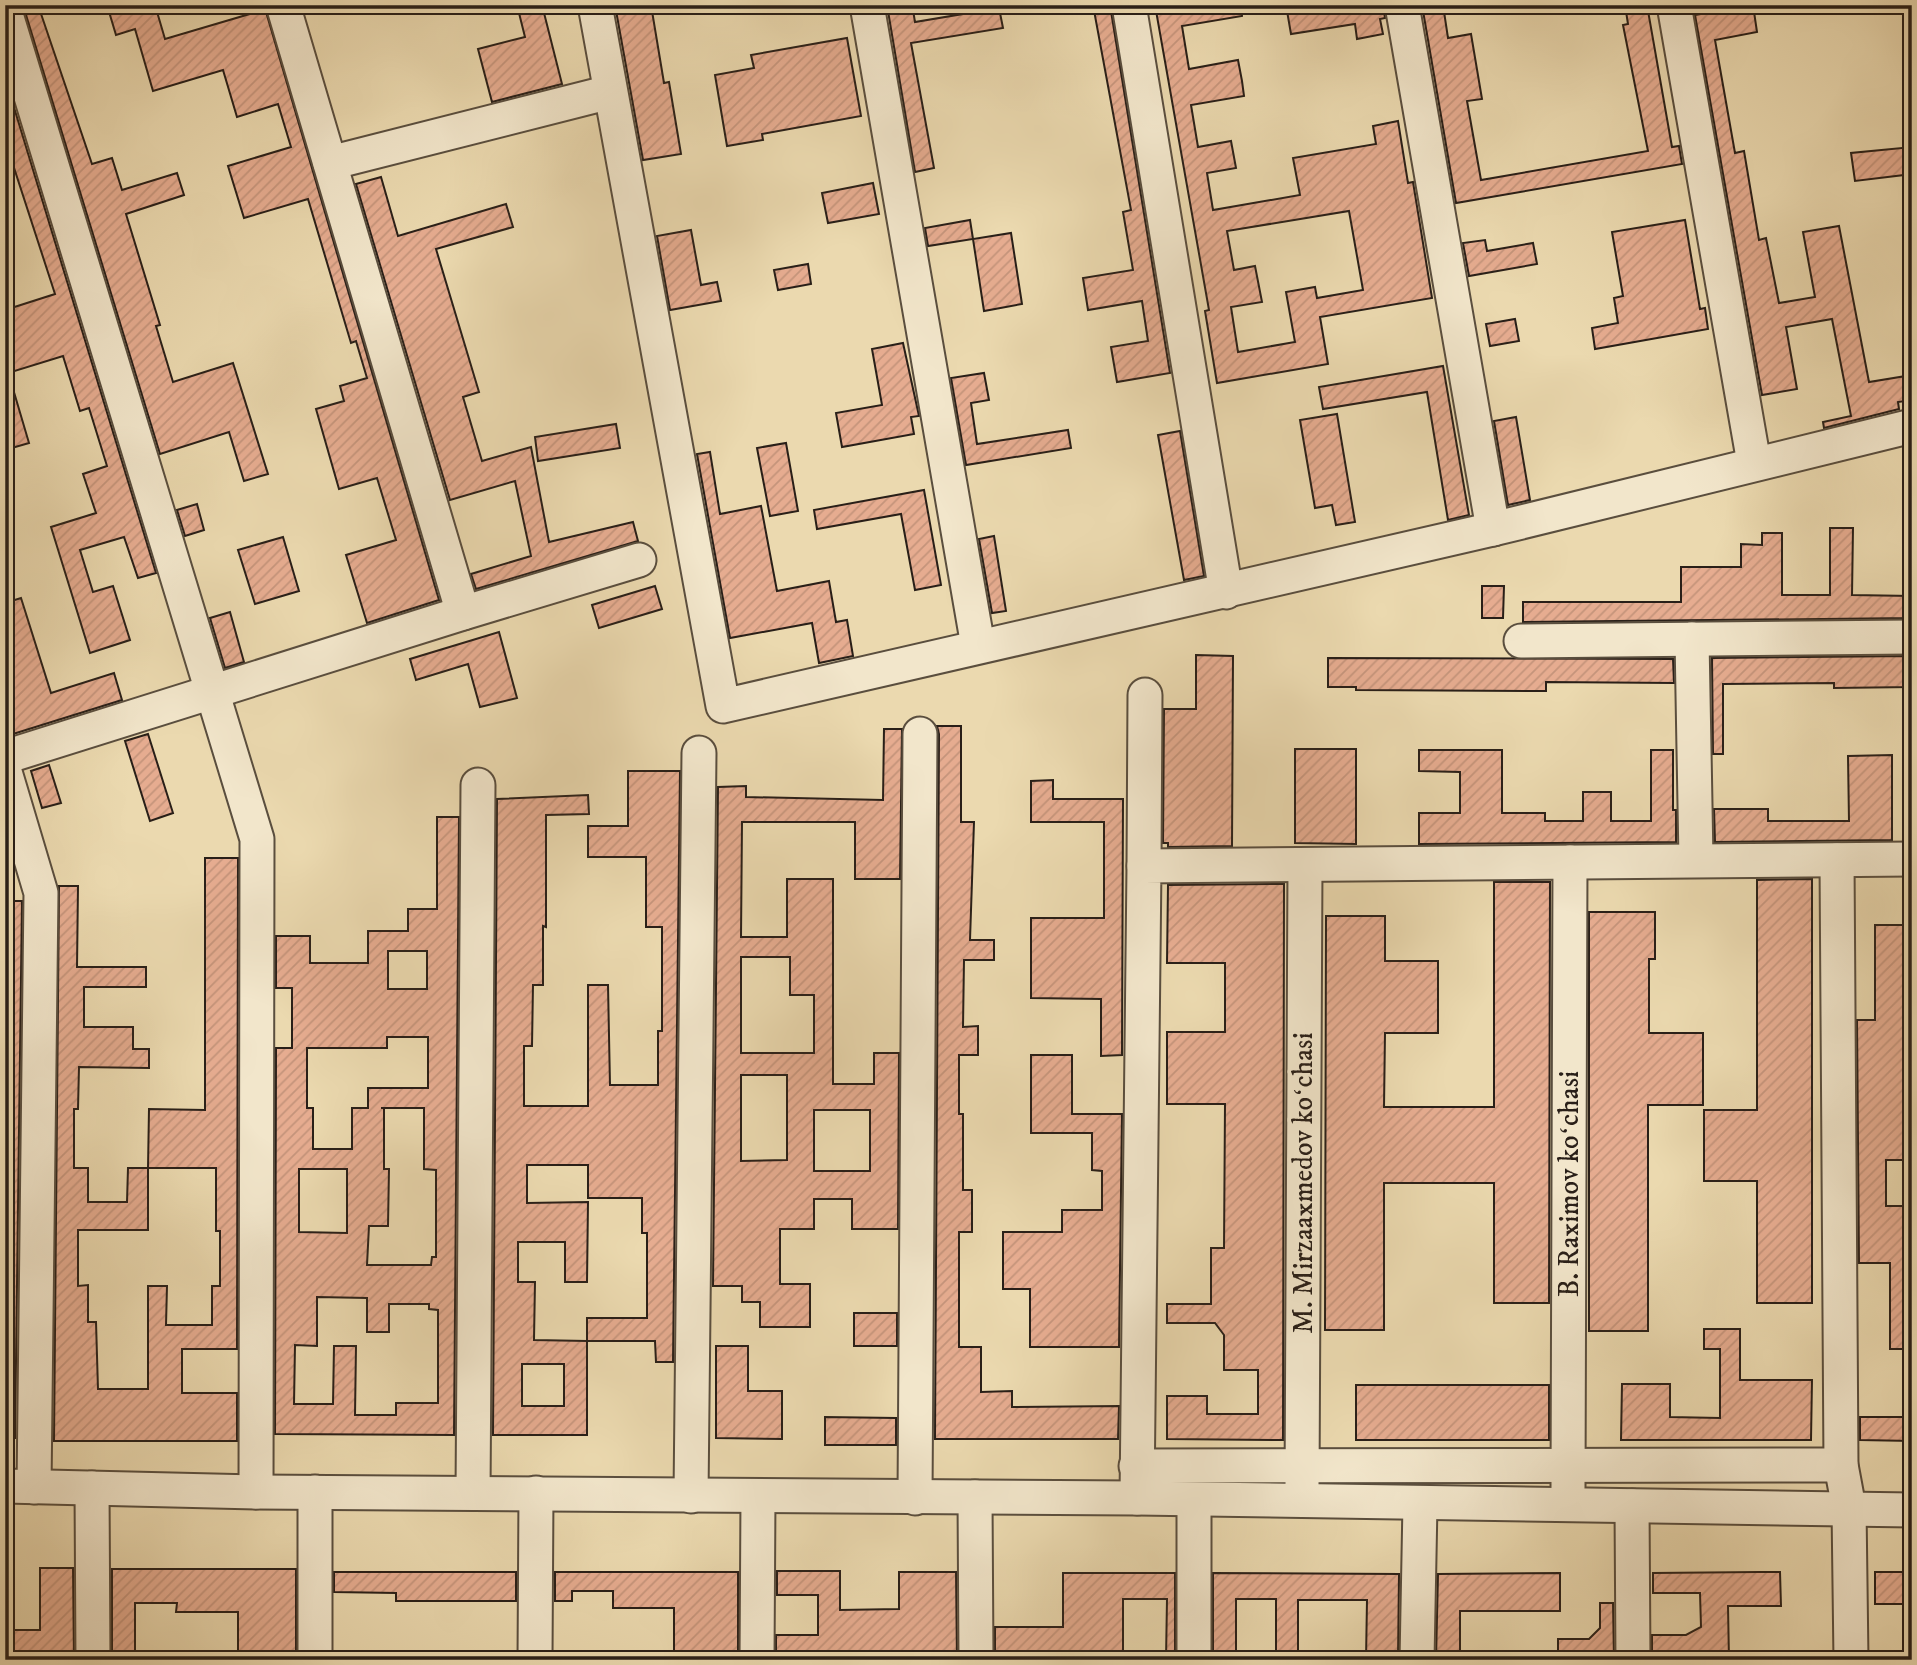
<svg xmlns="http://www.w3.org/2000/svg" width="1917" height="1665" font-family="'IM FELL DW Pica',serif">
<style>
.building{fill:url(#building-hatch);stroke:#291f18;stroke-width:2;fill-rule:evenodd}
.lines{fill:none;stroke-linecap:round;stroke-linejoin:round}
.minor-casing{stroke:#5a4e3e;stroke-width:37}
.minor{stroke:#f2e6cb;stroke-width:33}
.labels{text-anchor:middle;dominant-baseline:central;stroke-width:7;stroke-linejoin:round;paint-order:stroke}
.street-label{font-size:28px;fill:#291f18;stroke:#f2e6cb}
</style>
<defs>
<pattern id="building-hatch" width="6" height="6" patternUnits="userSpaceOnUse" patternTransform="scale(1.75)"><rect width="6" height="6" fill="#e6ac90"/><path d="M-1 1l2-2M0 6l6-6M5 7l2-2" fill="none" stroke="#c5947b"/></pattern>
</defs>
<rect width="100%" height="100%" fill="#ebd9af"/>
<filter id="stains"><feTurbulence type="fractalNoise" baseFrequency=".00286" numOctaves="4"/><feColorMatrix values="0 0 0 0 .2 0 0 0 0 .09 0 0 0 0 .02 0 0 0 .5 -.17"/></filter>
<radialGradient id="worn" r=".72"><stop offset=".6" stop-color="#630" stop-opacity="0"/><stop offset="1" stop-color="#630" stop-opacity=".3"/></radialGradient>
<g class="building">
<polygon points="23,5 38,5 92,164 112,158 122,190 177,173 184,195 126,214 160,325 156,326 173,382 233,363 268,474 244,481 229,432 160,454"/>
<polygon points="107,5 155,5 165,39 253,13 250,5 264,5 439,600 367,623 346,555 396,540 377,478 339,489 316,409 344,401 340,386 367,378 356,341 351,343 308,199 244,218 228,166 291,147 278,104 237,117 223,70 153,91 135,29 116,35"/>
<polygon points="517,5 542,5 562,84 492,102 478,49 525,37"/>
<polygon points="615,5 651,5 664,83 669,82 681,154 643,160"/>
<polygon points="887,5 901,5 903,11 913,10 915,22 999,8 1003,28 911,43 934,168 915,172"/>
<polygon points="1093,5 1110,5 1170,373 1117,382 1111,347 1148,341 1142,301 1088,310 1083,278 1133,270 1123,212 1131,210"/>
<path d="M1155 5H1241L1242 16 1182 26 1189 69 1238 60 1242 81 1244 96 1191 105 1198 147 1231 141 1236 168 1207 173 1213 210 1300 195 1293 158 1376 144 1373 126 1398 121 1408 183 1413 182 1432 298 1320 317 1328 364 1217 383 1205 311 1209 310ZM1349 211 1363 290 1317 298 1315 287 1286 292 1295 342 1238 352 1231 307 1262 302 1255 266 1234 270 1227 231Z"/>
<polygon points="1286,5 1383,5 1385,18 1380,19 1383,34 1357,39 1355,24 1291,34"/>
<polygon points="1422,5 1443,5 1448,38 1471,34 1482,99 1467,101 1481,180 1648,151 1623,25 1628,24 1625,5 1647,5 1672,147 1679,146 1682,164 1456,203"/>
<polygon points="1753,5 1757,32 1715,40 1735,153 1744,151 1759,240 1766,238 1779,303 1815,297 1803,232 1839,226 1869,382 1912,375 1912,400 1898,402 1899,409 1824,428 1823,422 1851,416 1832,319 1786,327 1797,389 1762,395 1695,15"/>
<polygon points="847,38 861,116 762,134 763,140 727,146 715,75 754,68 751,55"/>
<polygon points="5,78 156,573 138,578 124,537 80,550 93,592 113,586 130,640 90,653 51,527 96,513 83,474 107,466 89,408 80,411 63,356 5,374 5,310 55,294 5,140"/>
<polygon points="1912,147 1912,174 1855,181 1851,153"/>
<polygon points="381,177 398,236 506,204 513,227 436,249 479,392 463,397 482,461 531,447 549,542 633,522 638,541 476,589 471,574 531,556 515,481 450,500 356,184"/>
<polygon points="873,183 879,214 828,223 822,193"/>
<polygon points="970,220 973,239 928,246 925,228"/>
<polygon points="1685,220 1700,309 1705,308 1708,329 1595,349 1592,328 1618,323 1614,298 1623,296 1612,232"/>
<polygon points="691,230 701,285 717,282 721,301 670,310 657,236"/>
<polygon points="1011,233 1022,304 984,311 973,239"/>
<polygon points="1485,240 1487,251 1533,243 1537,264 1469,276 1463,243"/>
<polygon points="808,264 811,284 778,290 774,270"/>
<polygon points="1515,319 1519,341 1490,346 1486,324"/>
<polygon points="903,343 919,416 911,417 914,434 842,447 836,413 882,405 872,349"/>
<polygon points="1443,366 1469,515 1448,520 1427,392 1323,409 1319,387"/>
<polygon points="984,373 989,400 971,403 977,444 1068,430 1071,448 966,465 951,378"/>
<polygon points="11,382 29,443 5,450 5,383"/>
<polygon points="1337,414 1355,522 1336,525 1332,505 1315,508 1300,420"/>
<polygon points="1516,417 1530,500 1508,505 1494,421"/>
<polygon points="616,424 620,448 538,461 535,437"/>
<polygon points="1180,431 1204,576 1184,580 1158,435"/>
<polygon points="786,443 798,511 770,516 757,448"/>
<polygon points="710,452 720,514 761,506 777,591 829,581 836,622 847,620 853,656 819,663 812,623 730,638 697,454"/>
<polygon points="924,490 941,585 915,590 901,514 817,529 814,510"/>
<polygon points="197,504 204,530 185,536 177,510"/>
<polygon points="1830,528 1853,528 1852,595 1912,596 1912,618 1523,622 1523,602 1681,602 1681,567 1741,567 1741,544 1762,545 1762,533 1782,533 1782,595 1830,595"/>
<polygon points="994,536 1006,611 992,613 979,539"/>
<polygon points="283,537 299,591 255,604 238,550"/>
<polygon points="655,586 662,609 599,628 592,605"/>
<polygon points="1482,586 1504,586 1503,618 1482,618"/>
<polygon points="21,598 51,693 114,673 122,700 13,734 5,710 5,603"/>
<polygon points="230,612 244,662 225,668 210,618"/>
<polygon points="499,632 517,698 480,707 468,664 416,680 410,659"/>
<polygon points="1196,655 1233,656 1232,846 1168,847 1168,843 1163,843 1164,709 1196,709"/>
<polygon points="1912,656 1912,687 1834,688 1834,683 1723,684 1723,754 1713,754 1712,658"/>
<polygon points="1328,658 1673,659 1674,683 1546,682 1546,691 1356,690 1356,687 1328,687"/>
<polygon points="937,726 961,726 961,822 974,822 970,940 994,940 994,960 964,960 963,1027 978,1026 978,1055 959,1055 959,1114 963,1114 963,1190 972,1190 972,1232 959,1232 959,1347 981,1347 981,1392 1012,1391 1012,1407 1119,1406 1118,1439 935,1439 939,734"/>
<path d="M884 729H902L900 879H855V822H742L741 937H787V879H833V1084H874V1053H899L898 1229H852V1199H814V1229H780V1284H810V1327H760V1302H742V1286H713L718 787 746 786V797L883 800ZM741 957H790V995H814V1053H741ZM741 1075H787V1160L741 1161ZM814 1110H870V1171H814Z"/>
<polygon points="148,734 173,813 150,821 125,741"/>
<polygon points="1295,749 1356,749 1356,844 1295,843"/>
<polygon points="1419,750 1502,750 1502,813 1545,813 1545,821 1583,821 1583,792 1611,792 1611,821 1651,821 1651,750 1673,750 1673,810 1676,810 1676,842 1419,844 1419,813 1460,813 1460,772 1419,771"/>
<polygon points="1892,755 1892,840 1715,842 1714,809 1768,809 1768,821 1849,821 1848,756"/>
<polygon points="49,765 61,803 42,808 31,771"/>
<path d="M628 771H680L673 1362H656L655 1341H587V1435H493L497 799 588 795 589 814 546 815V927L543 926V985H533L532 1046H524V1106H588V985H608L610 1085H658V1031H662V927H646V857H588V826H628ZM527 1165H588V1198H642V1233H647V1318H587V1341L534 1340 535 1282H518V1242H565V1282H587L588 1202 527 1203ZM522 1364H564V1406H522Z"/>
<polygon points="1053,780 1053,799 1123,799 1122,1055 1101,1056 1101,999 1031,998 1031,918 1104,918 1104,822 1031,822 1031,781"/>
<path d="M437 817H459L454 1435 275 1434 276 1048H292V988H276V936H310V963H368V931H408V909H437ZM388 951H427V989H388ZM387 1037H428V1088H368V1108H352V1149H313V1108H307V1048H387ZM381 1108H424V1169L436 1170V1257H432L431 1265H367L369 1226H388L389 1169H384V1108ZM299 1169H347V1233L299 1232ZM317 1297 367 1298V1332H389V1304H429V1309L438 1310V1403H396V1415H355L356 1346H334L333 1404H294L295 1345 317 1346Z"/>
<path d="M205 858H238L237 1349H182V1393H237V1441H54L59 886H78L77 967H146V987H84V1027H133V1049H149V1068L79 1067 78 1109H74V1168H88V1202H127L128 1168H148L149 1109 205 1110ZM148 1168H216V1231H220V1286H212V1325H166L167 1286H148V1389H98L96 1322H88V1285L78 1286V1230H148Z"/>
<polygon points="1812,879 1812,1303 1757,1303 1757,1181 1704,1181 1704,1110 1757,1110 1757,880"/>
<polygon points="1494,882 1550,882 1549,1303 1494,1303 1494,1183 1384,1183 1384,1330 1325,1330 1326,916 1385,916 1385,961 1438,961 1438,1033 1385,1033 1384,1107 1494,1107"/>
<polygon points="1284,884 1283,1440 1167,1439 1167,1396 1207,1396 1207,1414 1258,1414 1258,1370 1224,1370 1224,1335 1215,1323 1167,1323 1167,1304 1211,1304 1211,1248 1224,1248 1225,1104 1167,1104 1167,1032 1225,1032 1225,963 1167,963 1168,885"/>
<polygon points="5,901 22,901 15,1438 5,1438"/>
<polygon points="1589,912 1655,912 1655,959 1649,959 1649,1033 1703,1033 1703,1105 1648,1105 1648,1331 1589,1331"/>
<polygon points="1875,925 1912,925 1912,1160 1886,1160 1886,1206 1912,1206 1912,1349 1890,1349 1890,1263 1859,1263 1857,1020 1875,1020"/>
<polygon points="1031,1055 1072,1055 1072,1114 1122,1114 1119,1347 1030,1347 1030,1289 1003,1289 1003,1232 1062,1232 1062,1210 1102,1210 1102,1171 1092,1170 1092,1133 1031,1133"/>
<rect x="854" y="1313" width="43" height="33"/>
<polygon points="1704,1329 1740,1329 1740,1380 1812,1380 1811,1440 1621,1440 1622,1384 1670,1384 1670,1417 1720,1418 1720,1349 1704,1349"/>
<polygon points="716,1346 748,1346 748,1391 782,1391 782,1439 716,1438"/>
<rect x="1356" y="1385" width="193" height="55"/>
<polygon points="825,1417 896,1418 896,1445 825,1445"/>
<polygon points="1860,1417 1912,1417 1912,1441 1860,1440"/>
<polygon points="40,1568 73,1568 74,1660 5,1660 5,1630 40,1630"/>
<polygon points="112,1569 296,1569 296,1660 238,1660 238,1612 176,1612 177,1603 135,1603 135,1660 112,1660"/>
<polygon points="777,1571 840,1571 840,1610 899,1609 899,1572 956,1572 957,1660 776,1660 776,1635 818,1635 818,1595 777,1595"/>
<polygon points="334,1572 516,1572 516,1601 396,1601 396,1593 334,1592"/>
<polygon points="555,1572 738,1572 738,1660 674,1660 674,1608 613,1608 613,1591 572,1591 572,1601 555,1601"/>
<polygon points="1759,1572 1780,1572 1781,1606 1728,1606 1729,1660 1652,1660 1652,1635 1686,1635 1701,1627 1700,1593 1653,1593 1653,1573"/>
<rect x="1875" y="1572" width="37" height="32"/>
<polygon points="1063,1573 1175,1573 1175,1660 1166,1660 1167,1599 1123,1599 1123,1660 995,1660 995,1627 1063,1627"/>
<polygon points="1213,1573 1399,1574 1398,1660 1366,1660 1367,1600 1298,1600 1298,1660 1276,1660 1276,1599 1236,1599 1236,1660 1213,1660"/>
<polygon points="1560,1573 1560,1611 1460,1611 1460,1660 1436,1660 1438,1574"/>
<polygon points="1600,1603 1613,1603 1614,1660 1558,1660 1558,1639 1589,1639 1600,1628"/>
</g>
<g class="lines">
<g class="minor-casing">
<g id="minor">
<polyline points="283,5 463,613"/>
<polyline points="595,5 723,706 1493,529 1912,426"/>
<polyline points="867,5 978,646"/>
<polyline points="1129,5 1226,592"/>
<polyline points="1402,5 1493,529"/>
<polyline points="1674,5 1754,463"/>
<polyline points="5,11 257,839 256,1492"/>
<polyline points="330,163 610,92"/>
<polyline points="1692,639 1696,860"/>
<polyline points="1521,641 1912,637"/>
<polyline points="5,757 463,613 639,560"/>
<polyline points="5,772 41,893 34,1487"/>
<polyline points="1837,860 1841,1465 1849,1508 1851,1660"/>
<polyline points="1144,866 1145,695"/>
<polyline points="1136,1466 1841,1465"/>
<polyline points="5,1486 256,1492 1137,1498 1912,1510"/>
<polyline points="92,1488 93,1660"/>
<polyline points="1302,1488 1305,865"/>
<polyline points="1568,1488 1570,862"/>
<polyline points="315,1492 315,1660"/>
<polyline points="473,1493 478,785"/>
<polyline points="691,1496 699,753"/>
<polyline points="975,1497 976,1660"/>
<polyline points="915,1498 920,734"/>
<polyline points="1137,1498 1144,866 1912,859"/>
<polyline points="1194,1500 1194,1660"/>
<polyline points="1632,1506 1633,1660"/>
<polyline points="535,1660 536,1493"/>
<polyline points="757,1660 758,1497"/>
<polyline points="1417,1660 1420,1504"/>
</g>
</g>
<use href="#minor" class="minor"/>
</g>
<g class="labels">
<g class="street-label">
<text transform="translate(1303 1183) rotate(-90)">M. Mirzaaxmedov koʻchasi</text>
<text transform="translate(1569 1184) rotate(-90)">B. Raximov koʻchasi</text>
</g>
</g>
<rect width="1917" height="1665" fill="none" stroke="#ebd9af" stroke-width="28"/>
<rect x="7" y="7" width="1903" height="1651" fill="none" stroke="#291f18" stroke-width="3.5"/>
<rect x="14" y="14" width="1889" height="1637" fill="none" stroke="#291f18" stroke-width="2"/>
<rect width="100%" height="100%" filter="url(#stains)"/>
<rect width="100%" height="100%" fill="url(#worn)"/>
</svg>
